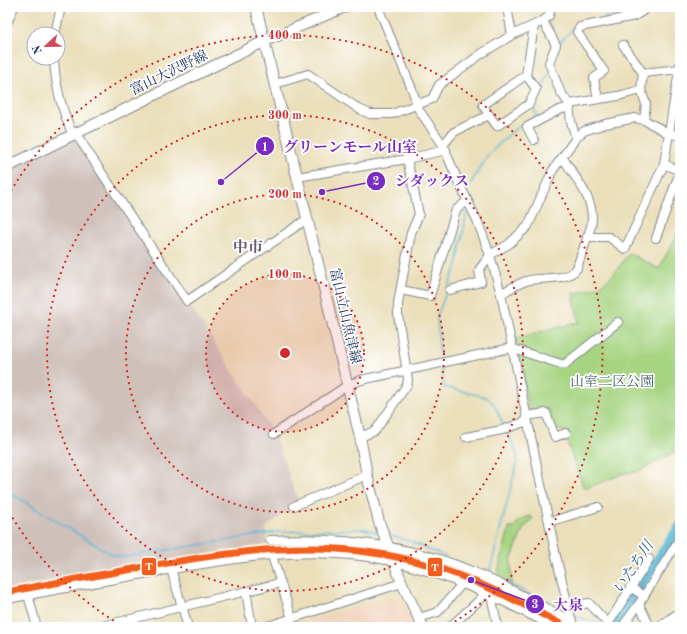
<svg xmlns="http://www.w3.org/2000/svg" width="687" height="634" font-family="'Old Standard TT','Noto Serif JP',serif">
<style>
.built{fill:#f2d4be}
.industrial{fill:#cfc0ba}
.green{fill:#a6d481;stroke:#608270}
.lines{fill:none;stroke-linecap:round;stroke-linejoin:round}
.stream{stroke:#57b7d5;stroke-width:1.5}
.river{stroke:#57b7d5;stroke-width:10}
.minor-casing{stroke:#82878c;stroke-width:10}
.major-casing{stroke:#82878c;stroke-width:12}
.minor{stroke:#fff;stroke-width:8}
.major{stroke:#fff;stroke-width:10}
.rail-1-casing{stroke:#fff;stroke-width:10}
.rail-1{stroke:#f25e1d;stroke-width:7}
.ring{fill:none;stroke:#d62828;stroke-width:2;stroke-dasharray:2 4}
.labels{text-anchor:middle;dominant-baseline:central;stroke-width:3.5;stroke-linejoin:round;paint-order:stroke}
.street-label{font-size:14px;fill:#1b2f5e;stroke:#fff}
.park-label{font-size:14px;fill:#456168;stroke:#fff}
.neighbourhood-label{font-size:15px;font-weight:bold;fill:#665873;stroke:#fff}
.water-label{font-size:15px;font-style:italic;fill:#305f88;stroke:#fff}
.centre{fill:#d62828;stroke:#fff;stroke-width:2}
.ring-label{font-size:12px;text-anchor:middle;font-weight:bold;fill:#d62828;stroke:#fff;stroke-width:3.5;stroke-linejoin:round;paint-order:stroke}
.leader{fill:none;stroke:#7b2cbf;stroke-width:1.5}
.callout-dot{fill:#7b2cbf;stroke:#fff;stroke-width:1.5}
.mark-label{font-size:12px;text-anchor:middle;font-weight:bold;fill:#fff}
.callout-label{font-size:15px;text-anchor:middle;font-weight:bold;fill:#7b2cbf;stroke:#fff;stroke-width:3.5;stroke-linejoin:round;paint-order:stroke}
.line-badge{stroke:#fff;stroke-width:1.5}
.badge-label{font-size:11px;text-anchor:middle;font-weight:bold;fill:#fff}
</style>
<rect width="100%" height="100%" fill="#fff"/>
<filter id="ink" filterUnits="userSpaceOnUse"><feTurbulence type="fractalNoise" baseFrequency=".025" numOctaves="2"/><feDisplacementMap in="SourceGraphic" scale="8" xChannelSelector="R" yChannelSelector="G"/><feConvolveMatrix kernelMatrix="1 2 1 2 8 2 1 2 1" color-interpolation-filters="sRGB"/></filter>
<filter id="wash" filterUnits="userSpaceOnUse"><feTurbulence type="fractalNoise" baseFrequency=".012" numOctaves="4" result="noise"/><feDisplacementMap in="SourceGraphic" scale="16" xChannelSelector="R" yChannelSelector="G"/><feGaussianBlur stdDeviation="0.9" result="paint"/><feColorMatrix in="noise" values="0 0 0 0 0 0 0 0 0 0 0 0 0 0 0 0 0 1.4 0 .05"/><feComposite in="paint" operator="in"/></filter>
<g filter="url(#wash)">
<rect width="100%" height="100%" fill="#eadfba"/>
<polygon class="built" points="395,596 402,600 414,627 288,627"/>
<polygon class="industrial" points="73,135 187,301 274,434 299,502 266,527 267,544 105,570 7,589 7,167"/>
<g class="green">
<path d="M680 229V449L637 472 625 473 584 489 563 430H555L548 409 529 411 515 338 579 322 573 293C607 288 610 279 629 253L659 269Z"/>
<path d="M531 516 533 518 523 529 511 561 512 584 497 576 509 528H514C518 520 522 518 531 516Z"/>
</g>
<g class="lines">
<g class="stream">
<polyline points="603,18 634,11 641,7"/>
<polyline points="558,44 578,24"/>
<polyline points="466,191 489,154 514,130 536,116 534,106 549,74"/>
<polyline points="440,359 437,316 457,265 466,216 464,206"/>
<polyline points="441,365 444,387 486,397 494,404 504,426"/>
<polyline points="7,491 113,555 124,557 278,532 365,529 379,533"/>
<polyline points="388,535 407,540 446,557"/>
<path d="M489 574 517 463C518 451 512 442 507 431"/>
<polyline points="494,577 566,612"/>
<path d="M573 615C584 620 595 621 605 626"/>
</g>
<polyline class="river" points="613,627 680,526"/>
</g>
</g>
<g filter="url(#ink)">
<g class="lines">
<g class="minor-casing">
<g id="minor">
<polyline points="378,7 412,89 419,110 443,145 458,181 477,220 490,255 501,294 556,556 573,627"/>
<polyline points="507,7 512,35"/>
<polyline points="543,21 556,45 549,63 560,91 569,104 571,122 576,138"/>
<polyline points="7,23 14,7"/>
<polyline points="55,34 61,7"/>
<polyline points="623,45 643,73"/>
<path d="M54 58C55 85 62 111 73 135"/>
<polyline points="275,84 308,74 359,109 370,114 392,114 432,99 439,85 481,54 512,35 543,21 549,16 551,7"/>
<polyline points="641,90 643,73 680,69"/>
<polyline points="598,99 594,78 604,71 577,32 580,27 635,16 644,10 644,7"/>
<polyline points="569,104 618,96 641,90 646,104 644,120"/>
<polyline points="489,115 483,105 526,75"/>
<polyline points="76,134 187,301 307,219"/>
<polyline points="534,140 527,127 559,110 570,107"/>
<polyline points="443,145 454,132 489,115 497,126 529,104 536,89 526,75 534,26"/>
<polyline points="297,177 407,159 446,150"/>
<polyline points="587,237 609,237 625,249 664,164"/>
<polyline points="656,238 679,174 678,170 664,164 680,64"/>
<polyline points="401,290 430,296 456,210 467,201"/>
<polyline points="450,290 481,282 479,270 490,255 509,244 528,226 553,170 576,138 584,131 605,124 635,118 644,120 668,133 680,136"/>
<path d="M501 294C509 289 518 284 526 281 541 276 568 282 577 268 581 254 587 240 591 226 597 201 575 178 563 158"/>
<polyline points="526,416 546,413 555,437 566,433"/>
<polyline points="274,434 348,385 361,380 511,348 564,365 618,322"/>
<polyline points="360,437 375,431 407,385 408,380 398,315 398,303 411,233 419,214 407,159"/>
<polyline points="466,437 502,430 527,421"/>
<polyline points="294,506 367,475"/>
<polyline points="549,522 598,507"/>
<path d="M270 540C338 537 411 545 474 572 507 586 539 605 572 621"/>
<polyline points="272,556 292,618"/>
<polyline points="171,569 188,627"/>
<polyline points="630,587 644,596"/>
<polyline points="246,591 252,627"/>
<polyline points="28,595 37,627"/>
<polyline points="491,596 498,627"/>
<path d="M7 599C55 590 102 581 150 573 227 559 308 544 387 560 446 573 501 599 554 627"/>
<polyline points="639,604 650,627"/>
<polyline points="569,607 589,603 608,624 649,559"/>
<polyline points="419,618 438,612 462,584"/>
<polyline points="98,627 280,583"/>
<polyline points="265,627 402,583"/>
<polyline points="450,627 486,594"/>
<polyline points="622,627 639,604 680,538"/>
</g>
</g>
<g class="major-casing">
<g id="major">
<polyline points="256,7 360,437 367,475 379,522 402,583 423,627"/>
<polyline points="7,167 263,42 345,7"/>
<polyline points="660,627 680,613"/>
</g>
</g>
<use href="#minor" class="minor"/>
<use href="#major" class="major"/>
<g class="rail-1-casing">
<path id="rail-1" d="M7 592C59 582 110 573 162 564 255 548 332 538 425 564 475 578 521 603 566 627"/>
</g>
<use href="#rail-1" class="rail-1"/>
</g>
</g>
<circle cx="285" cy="353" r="79" fill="#d62828" fill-opacity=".12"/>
<g class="ring">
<circle cx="285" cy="353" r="79"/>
<circle cx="285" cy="353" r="159"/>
<circle cx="285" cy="353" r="238"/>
<path d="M124 627A318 318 0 0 1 8 510M8 196A318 318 0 1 1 446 627"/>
</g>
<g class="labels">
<g class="street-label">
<text transform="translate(169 73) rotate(-26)">富山大沢野線</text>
<text transform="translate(345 316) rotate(77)">富山立山魚津線</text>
</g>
<g class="park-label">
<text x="612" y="382">山室二区公園</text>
</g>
<g class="neighbourhood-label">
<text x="248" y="248">中市</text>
</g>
<g class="water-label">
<text transform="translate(634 568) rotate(-56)">いたち川</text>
</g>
</g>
<circle cx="285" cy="353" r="6" class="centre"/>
<g class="ring-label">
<text x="285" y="39">400 m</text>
<text x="285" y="119">300 m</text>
<text x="285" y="198">200 m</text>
<text x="285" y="278">100 m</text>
</g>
<path class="leader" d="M221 182L265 146M322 192L376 181M471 580L535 604"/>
<g class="callout-dot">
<circle cx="221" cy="182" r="4"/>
<circle cx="322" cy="192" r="4"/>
<circle cx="471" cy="580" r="4"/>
<circle cx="265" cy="146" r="10"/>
<circle cx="376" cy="181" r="10"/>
<circle cx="535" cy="604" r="10"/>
</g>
<g class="mark-label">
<text x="265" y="151">1</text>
<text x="376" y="185">2</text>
<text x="535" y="608">3</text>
</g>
<g class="callout-label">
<text x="350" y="152">グリーンモール山室</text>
<text x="432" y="186">シダックス</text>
<text x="568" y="610">大泉</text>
</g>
<g class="line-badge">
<rect x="141" y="557" width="16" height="19" rx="4" fill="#f25e1d"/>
<rect x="427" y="557" width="16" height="20" rx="4" fill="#f25e1d"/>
</g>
<g class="badge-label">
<text x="149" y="570">T</text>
<text x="435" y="571">T</text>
</g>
<rect width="687" height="634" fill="none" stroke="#fff" stroke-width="24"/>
<g transform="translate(46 46) rotate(248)"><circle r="19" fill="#ffffff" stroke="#a4acbf"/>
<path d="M0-3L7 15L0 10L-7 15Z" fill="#d1495b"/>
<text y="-6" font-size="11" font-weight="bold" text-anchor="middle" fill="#1b2f5e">N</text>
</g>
</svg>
